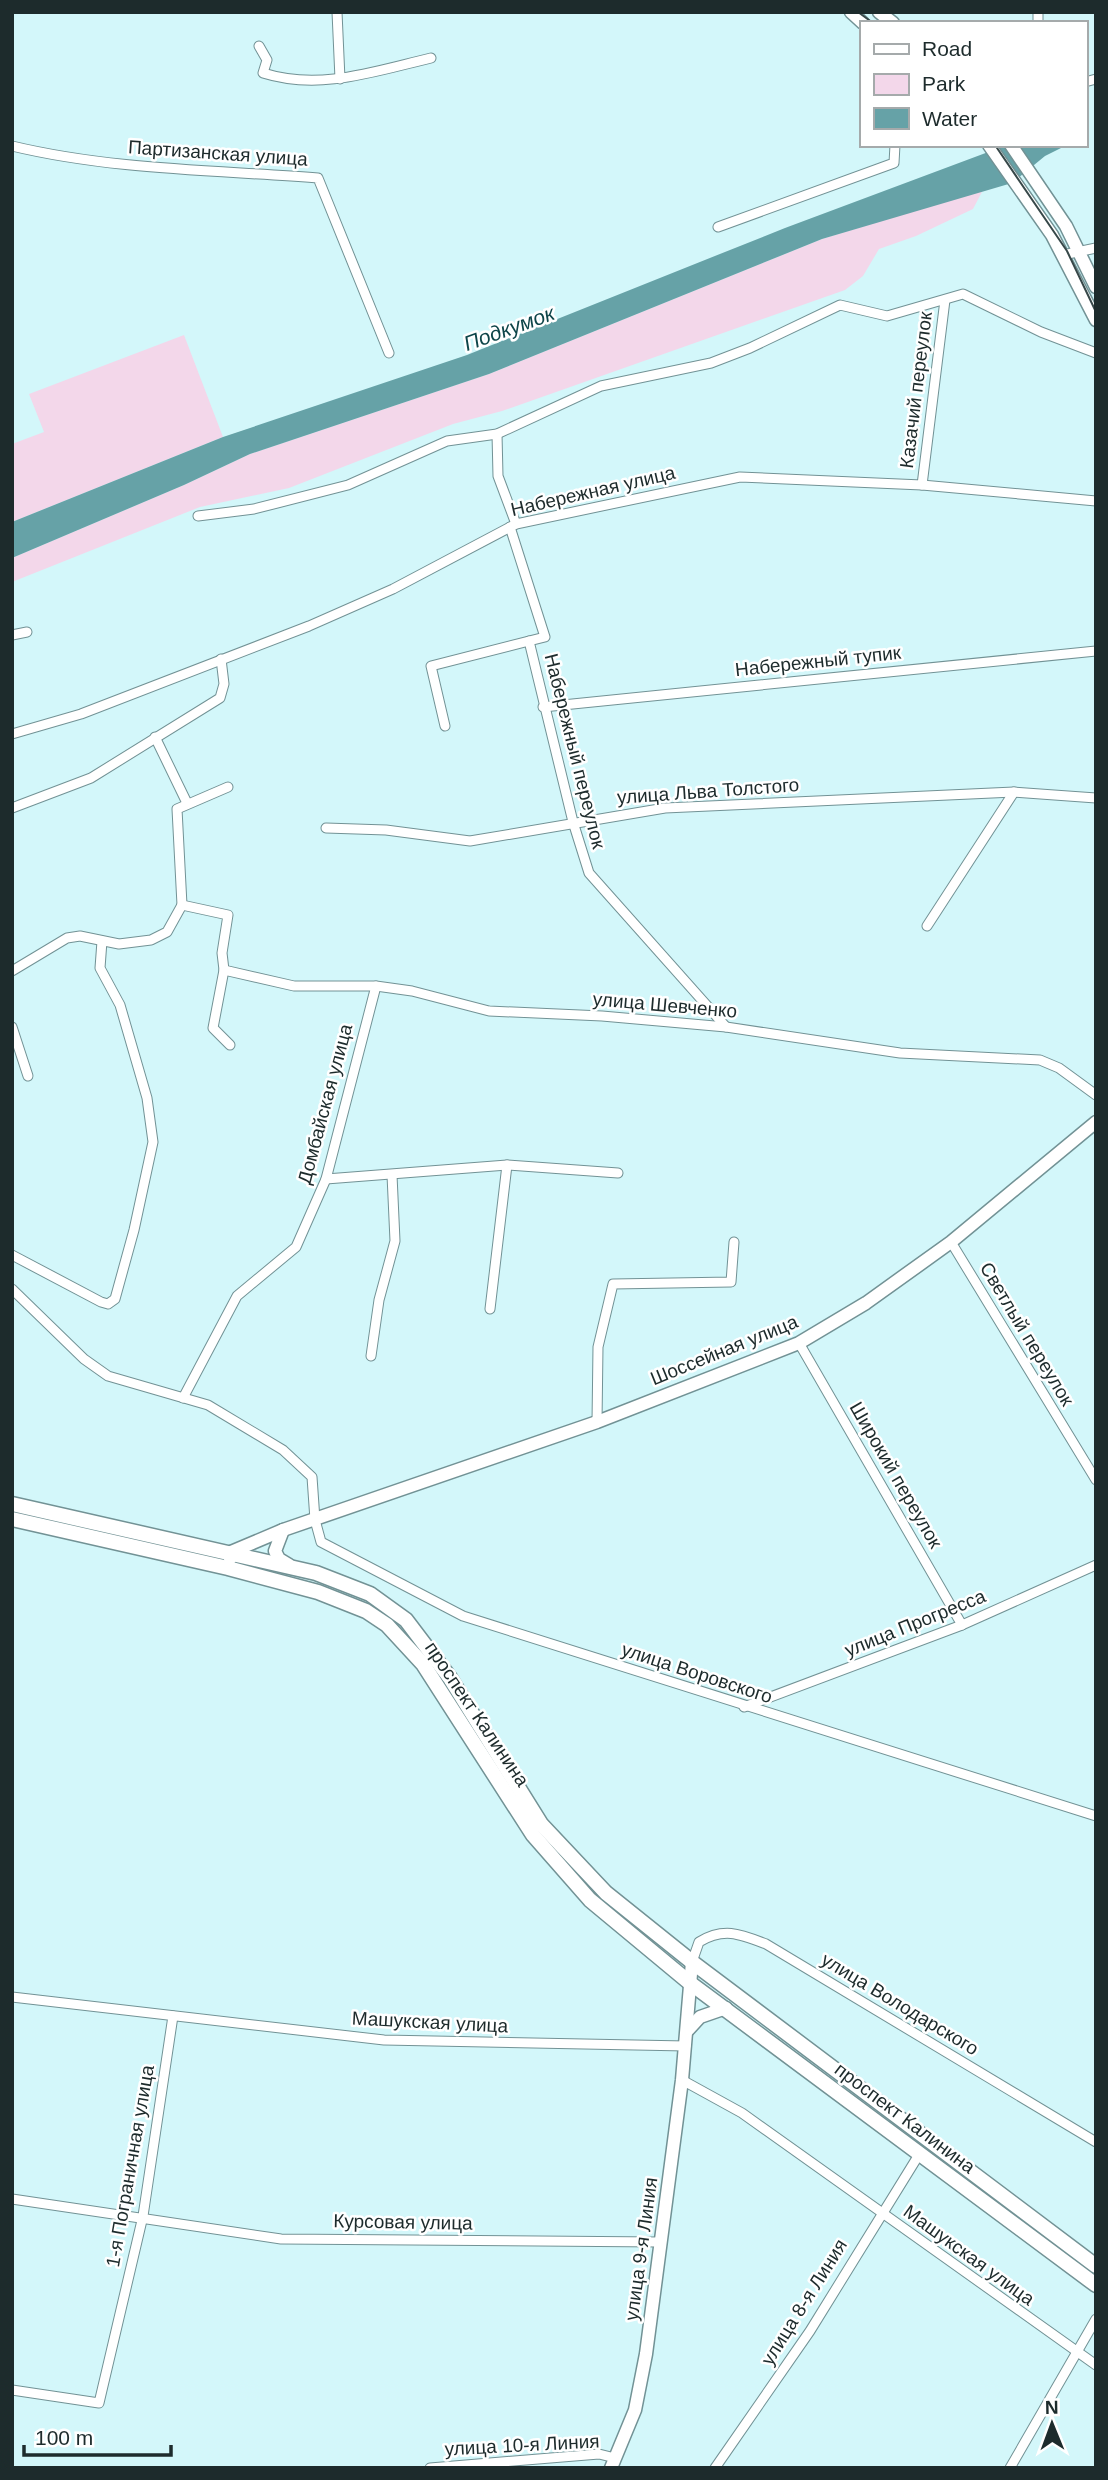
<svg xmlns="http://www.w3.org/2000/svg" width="1108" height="2480" font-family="Helvetica,sans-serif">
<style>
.green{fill:#f3d7ea}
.water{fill:#66a2a7}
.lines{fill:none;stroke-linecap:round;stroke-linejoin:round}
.minor-casing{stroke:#729295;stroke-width:11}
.secondary-casing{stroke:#729295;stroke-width:15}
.primary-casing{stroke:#729295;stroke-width:17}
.minor{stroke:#fff;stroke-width:9}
.secondary{stroke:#fff;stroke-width:12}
.primary{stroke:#fff;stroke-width:14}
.tram{stroke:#374849;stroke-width:2}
.labels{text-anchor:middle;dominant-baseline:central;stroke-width:5;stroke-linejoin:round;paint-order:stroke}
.street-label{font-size:19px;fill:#1d2b2c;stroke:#fff}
.water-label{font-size:21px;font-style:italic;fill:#0d4549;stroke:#fff}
</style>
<rect width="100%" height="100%" fill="#d3f7fa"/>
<g class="green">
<polygon points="983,190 973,209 916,236 879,249 863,276 845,290 502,411 453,424 289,488 200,507 12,582 12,558 184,485 250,454 489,374 822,239"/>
<polygon points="184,335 223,437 12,522 12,444 44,432 29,394"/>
</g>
<polygon class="water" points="1007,145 1067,145 1045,156 1012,183 822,239 489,374 250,454 184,485 12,558 12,522 223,437 467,355 785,228"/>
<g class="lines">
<g class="minor-casing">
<g id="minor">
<polyline points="337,12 340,79"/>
<polyline points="1038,12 1038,23"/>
<path d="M259 46 267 60 263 73C320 91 375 71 431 58"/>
<polyline points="1085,82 1096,79"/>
<path d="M12 146C112 170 216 170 318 178L389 353"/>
<polyline points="718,227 894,163 895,145"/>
<polyline points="1063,255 1096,248"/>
<polyline points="497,434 498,476 516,524"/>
<polyline points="922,485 945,300"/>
<polyline points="198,516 254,509 348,485 447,441 497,434 601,386 711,363 750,348 840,305 887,316 963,294 1041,332 1096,353"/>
<polyline points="510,527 545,637 529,641 573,822 589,873 726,1027"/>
<polyline points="12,635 27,632"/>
<polyline points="543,707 1096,651"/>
<polyline points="445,726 431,666 529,641"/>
<polyline points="12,734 81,714 309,626 393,589 516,524 740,477 922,485 1096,501"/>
<polyline points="155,737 187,803"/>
<polyline points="12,808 91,778 220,698 224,684 221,659"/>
<polyline points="326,828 386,830 470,841 665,808 1014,792 1096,798"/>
<polyline points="182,905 177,809 228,787"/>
<polyline points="927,926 1014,792"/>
<polyline points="224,970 213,1028 230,1045"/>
<polyline points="12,971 67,938 80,936 119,944 151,940 167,932 182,905 228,915 222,953 224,970 294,986 376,986 412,991 489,1011 602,1016 726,1027 900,1053 1040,1060 1059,1068 1096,1095"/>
<polyline points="12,1027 28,1076"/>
<polyline points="326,1179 507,1165 618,1173"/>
<polyline points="951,1242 1096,1480"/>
<polyline points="12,1255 101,1302 108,1304 115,1299 134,1230 153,1142 147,1098 120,1005 100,968 102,941"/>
<polyline points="12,1289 84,1359 108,1376 208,1405 283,1450 312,1477 315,1520 321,1542 463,1616 1096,1816"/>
<polyline points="490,1309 507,1165"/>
<polyline points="799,1343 962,1625"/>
<polyline points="371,1356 379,1300 395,1241 392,1175"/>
<polyline points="183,1398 237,1296 296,1247 326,1179 376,986"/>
<polyline points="597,1422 598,1347 613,1284 731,1282 734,1242"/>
<polyline points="744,1707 962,1625 1096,1565"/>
<path d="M692 1962 699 1942C724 1927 740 1934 766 1944L1096 2142"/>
<polyline points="12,1997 384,2040 686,2046"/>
<polyline points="682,2080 742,2113 1096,2365"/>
<polyline points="12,2199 281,2239 660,2242"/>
<polyline points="12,2390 99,2403 143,2216 173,2016"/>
<polyline points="430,2468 599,2454 615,2458"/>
<polyline points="715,2468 810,2331 920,2153"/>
<polyline points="1010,2468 1096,2319"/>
</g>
</g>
<g class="secondary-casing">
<g id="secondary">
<polyline points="851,12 863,23"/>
<polyline points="879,12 893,23"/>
<polyline points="989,145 1052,235 1096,320"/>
<polyline points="1011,145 1066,226 1096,287"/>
<polyline points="283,1530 275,1551 279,1559 289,1565"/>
<polyline points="230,1559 231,1552 283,1530 597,1422 799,1343 866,1303 951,1242 1096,1122"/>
<polyline points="688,2030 700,2017 726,2008"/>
<polyline points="611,2468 635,2410 646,2354 682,2080 692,1962"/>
</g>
</g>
<g class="primary-casing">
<g id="primary">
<polyline points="12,1504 316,1573 370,1594 406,1620 450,1678 541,1824 606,1893 692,1962 1096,2266"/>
<polyline points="12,1519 228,1568 318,1592 366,1611 387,1625 423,1664 533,1835 590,1900 690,1983 1096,2285"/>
</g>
</g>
<use href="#minor" class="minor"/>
<use href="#secondary" class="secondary"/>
<use href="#primary" class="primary"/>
<g class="tram">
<polyline points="858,12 873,23"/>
<polyline points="995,145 1067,251 1096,312"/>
</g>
</g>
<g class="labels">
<g class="street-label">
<text transform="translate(218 153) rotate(4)">Партизанская улица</text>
<text transform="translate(916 390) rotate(-83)">Казачий переулок</text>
<text transform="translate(593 491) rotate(-13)">Набережная улица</text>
<text transform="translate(818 661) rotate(-6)">Набережный тупик</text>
<text transform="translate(575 751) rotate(76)">Набережный переулок</text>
<text transform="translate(708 791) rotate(-4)">улица Льва Толстого</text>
<text transform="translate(665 1005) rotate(5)">улица Шевченко</text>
<text transform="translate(325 1104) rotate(-75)">Домбайская улица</text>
<text transform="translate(1027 1334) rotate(59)">Светлый переулок</text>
<text transform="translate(724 1350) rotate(-22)">Шоссейная улица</text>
<text transform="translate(896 1475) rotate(60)">Широкий переулок</text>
<text transform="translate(915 1623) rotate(-22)">улица Прогресса</text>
<text transform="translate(697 1673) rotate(18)">улица Воровского</text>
<text transform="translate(477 1714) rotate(56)">проспект Калинина</text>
<text transform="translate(900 2004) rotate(31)">улица Володарского</text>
<text transform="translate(430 2022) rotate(3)">Машукская улица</text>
<text transform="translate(905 2118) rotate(37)">проспект Калинина</text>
<text transform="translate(130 2166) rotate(-80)">1-я Пограничная улица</text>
<text transform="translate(403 2222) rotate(1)">Курсовая улица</text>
<text transform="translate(641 2249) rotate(-82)">улица 9-я Линия</text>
<text transform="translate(969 2255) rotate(36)">Машукская улица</text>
<text transform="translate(804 2302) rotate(-58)">улица 8-я Линия</text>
<text transform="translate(522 2445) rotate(-3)">улица 10-я Линия</text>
</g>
<g class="water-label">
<text transform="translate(509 328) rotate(-20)">Подкумок</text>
</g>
</g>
<rect width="1108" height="2480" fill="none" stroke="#1d2b2c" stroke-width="28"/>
<rect x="860" y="21" width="228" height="126" fill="#ffffff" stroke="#a5aaab" stroke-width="2"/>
<rect x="874" y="44" width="35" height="10" fill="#ffffff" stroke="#a5aaab" stroke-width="2"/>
<text x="922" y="56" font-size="21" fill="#1d2b2c">Road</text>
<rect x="874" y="74" width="35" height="21" fill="#f3d7ea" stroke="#a5aaab" stroke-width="2"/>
<text x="922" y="91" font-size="21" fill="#1d2b2c">Park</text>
<rect x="874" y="108" width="35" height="21" fill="#66a2a7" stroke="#a5aaab" stroke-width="2"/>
<text x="922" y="126" font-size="21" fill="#1d2b2c">Water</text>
<g transform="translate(1052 2424) rotate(359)" stroke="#ffffff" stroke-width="5" paint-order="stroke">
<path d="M0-5L12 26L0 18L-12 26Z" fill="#1d2b2c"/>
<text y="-10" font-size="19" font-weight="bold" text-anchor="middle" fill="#1d2b2c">N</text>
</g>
<path d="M24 2445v10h147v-10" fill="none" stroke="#1d2b2c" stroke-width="3.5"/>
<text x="35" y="2445" font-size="21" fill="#1d2b2c" stroke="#ffffff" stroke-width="5" paint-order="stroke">100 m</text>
</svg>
